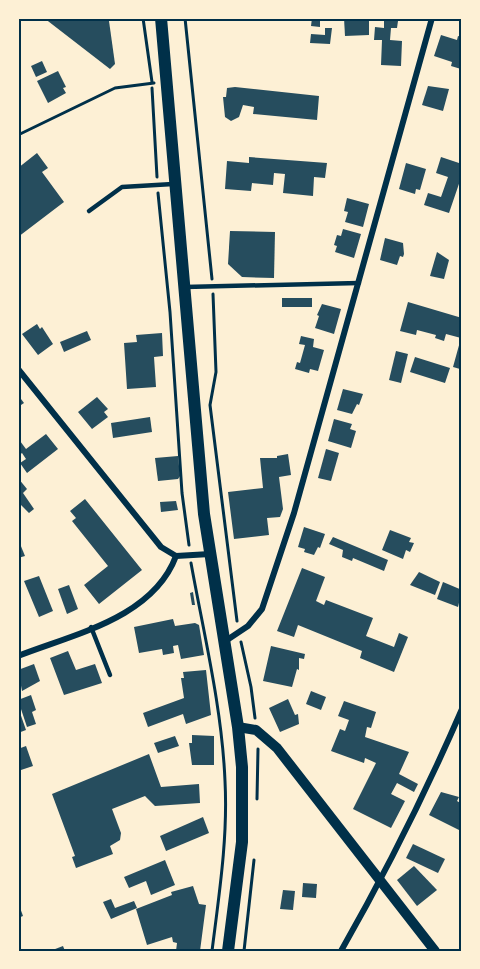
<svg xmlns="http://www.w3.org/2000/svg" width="480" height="969" font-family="'Alegreya Sans',sans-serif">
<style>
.building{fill:#264d5e}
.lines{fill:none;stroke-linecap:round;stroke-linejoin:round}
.path{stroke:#003049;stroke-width:3}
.service{stroke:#003049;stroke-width:4.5}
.minor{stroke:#003049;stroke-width:6}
.tertiary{stroke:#003049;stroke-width:10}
.secondary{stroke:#003049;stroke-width:12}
.neatline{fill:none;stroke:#003049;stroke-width:2}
</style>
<rect width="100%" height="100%" fill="#fdf0d5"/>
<g class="building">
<polygon points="44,18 105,18 109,21 115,64 110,69"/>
<polygon points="312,18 320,18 320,27 311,26"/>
<polygon points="344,18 369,18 369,35 345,36"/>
<polygon points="384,21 398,21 397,28 391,28 390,40 402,41 401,66 381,65 382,40 374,40 375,27 384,28"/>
<polygon points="325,28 332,28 330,44 310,43 311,34 325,35"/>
<polygon points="441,35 457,40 458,36 462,37 461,69 451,66 452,62 434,56"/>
<polygon points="42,61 47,72 36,77 31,66"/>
<polygon points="58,71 66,87 63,88 66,93 48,103 37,81"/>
<polygon points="428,86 449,89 443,111 422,105"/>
<polygon points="235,87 319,96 317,120 253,114 254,107 243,105 239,117 231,121 225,117 223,97 226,97 227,88"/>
<polygon points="37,153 48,168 42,172 64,202 18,237 18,168"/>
<polygon points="249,157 327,163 325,178 314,177 313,196 283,193 285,174 274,173 273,185 252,183 251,191 225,189 227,161 249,163"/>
<polygon points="441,157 462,164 462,175 449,213 424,205 428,193 441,197 448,177 436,173"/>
<polygon points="406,163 426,169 420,190 416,189 415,194 399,189"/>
<polygon points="347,198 369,204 363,227 345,222 348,212 344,211"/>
<polygon points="343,229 361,234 354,258 335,252 337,246 334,245 337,235 341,236"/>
<polygon points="230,231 275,232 274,278 242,277 228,264"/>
<polygon points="385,238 403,243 404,254 403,257 400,256 397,265 380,260"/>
<polygon points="437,252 449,260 444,279 430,276"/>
<rect x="282" y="298" width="30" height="9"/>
<polygon points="408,302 462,318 460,369 453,367 461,338 446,334 444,341 435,338 436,335 417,330 416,335 400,331"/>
<polygon points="322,304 341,309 334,334 315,328 319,316 317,315"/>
<polygon points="37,324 40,329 42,327 53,344 38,355 22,334"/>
<polygon points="87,331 91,340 64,352 60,342"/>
<polygon points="162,333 163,356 154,357 156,387 127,389 124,343 137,342 136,335"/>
<polygon points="301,336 314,339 313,347 324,350 318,371 310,369 309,373 295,369 297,362 300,363 305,345 299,344"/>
<polygon points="396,351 408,354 401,383 389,380"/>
<polygon points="415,357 450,368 445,383 410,372"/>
<polygon points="343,389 363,394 359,405 357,404 352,414 337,410"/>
<polygon points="18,395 24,403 18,407"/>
<polygon points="97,397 108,409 104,412 108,417 92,429 78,412"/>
<polygon points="150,417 152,432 113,438 111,423"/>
<polygon points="334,419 352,424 350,429 356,431 351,448 328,441"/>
<polygon points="46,434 58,449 27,473 20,463 26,459 22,453 18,456 18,443 20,441 26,449"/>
<polygon points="326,449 339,453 331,481 318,478"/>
<polygon points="288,454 291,475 279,477 283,509 280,517 267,518 269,535 234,539 228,492 263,488 260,458 277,458 277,456"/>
<polygon points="178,456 180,476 178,479 158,481 155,458"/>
<polygon points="18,478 27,489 23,493 34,509 29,513 18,502"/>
<polygon points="85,499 142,570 99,604 84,585 108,566 72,521 76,518 70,511"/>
<polygon points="176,501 178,510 161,512 160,502"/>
<polygon points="304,527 325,534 320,548 318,547 314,555 304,552 305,549 298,547"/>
<polygon points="390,530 411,538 409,542 414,543 410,552 406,550 403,559 382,550"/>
<polygon points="333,537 388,560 384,571 353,558 352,561 342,557 343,550 329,544"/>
<polygon points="18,539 25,556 18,558"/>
<polygon points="302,568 325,577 316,601 324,605 326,600 373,618 366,636 394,647 399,633 408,637 394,672 360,658 362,651 298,625 294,637 277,631"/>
<polygon points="419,572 440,582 435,595 410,585"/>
<polygon points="39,576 53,611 39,617 24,581"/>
<polygon points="443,582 462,590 458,607 437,599"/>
<polygon points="69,585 78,609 67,614 58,589"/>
<polygon points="193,592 195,605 192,605 190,593"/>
<polygon points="173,619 175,626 195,623 199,625 204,655 181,659 178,645 173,646 174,653 163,655 162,649 139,653 134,627"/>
<polygon points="271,646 305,654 304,659 299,658 299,670 297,669 292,687 263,681"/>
<polygon points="68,651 76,670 95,664 102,683 64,695 50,658"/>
<polygon points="34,664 40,681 22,691 18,670"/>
<polygon points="206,670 211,715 186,724 183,714 148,727 143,713 184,698 181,678 184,678 183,672"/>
<polygon points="311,691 326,697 321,710 306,704"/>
<polygon points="31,695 36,710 32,712 36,724 27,727 18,700"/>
<polygon points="288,699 295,715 298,714 299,724 280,732 269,708"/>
<polygon points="344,701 376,712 371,728 367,727 365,737 409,752 399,774 418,784 414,792 397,783 391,794 405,801 391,828 353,809 376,763 365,758 364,763 331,751 340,729 345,731 349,720 338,716"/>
<polygon points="18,707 26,730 18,733"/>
<polygon points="192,735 214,736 214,765 192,765 189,743 192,743"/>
<polygon points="175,736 179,746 158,753 154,743"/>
<polygon points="26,746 33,766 18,771 18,749"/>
<polygon points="149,754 161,787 199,784 200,803 155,806 145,796 112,809 121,833 120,840 110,846 113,854 76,868 72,857 75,856 52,794"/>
<polygon points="441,792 459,797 457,801 462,804 462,824 459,830 429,815"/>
<polygon points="203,817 209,833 166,851 160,836"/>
<polygon points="413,844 445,859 438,873 406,858"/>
<polygon points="165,860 175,885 151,895 146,881 129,888 124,877"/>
<polygon points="414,866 437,890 417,906 397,880"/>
<polygon points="303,883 317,884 316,898 302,897"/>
<polygon points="193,886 199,904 206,905 200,951 176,951 177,943 173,942 172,937 147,945 136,909 172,895 171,892"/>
<polygon points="283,890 295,891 293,910 280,909"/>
<polygon points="111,899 115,908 134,901 137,908 111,919 103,902"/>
<polygon points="18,902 23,916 18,918"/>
<polygon points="63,946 65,951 50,951"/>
</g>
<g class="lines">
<g class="path">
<polyline points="143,18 152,82"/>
<polyline points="185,18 212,279"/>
<polyline points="152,88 157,177"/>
<polyline points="18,135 115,88 154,83"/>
<polyline points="158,193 170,312 182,493 189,545"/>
<polyline points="213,294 216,372 210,405 237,621"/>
<path d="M191 563C204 635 222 708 225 781 228 838 219 895 212 951"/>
<polyline points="241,642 251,687 255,718"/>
<polyline points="257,799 258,749"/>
<polyline points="244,951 254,860"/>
</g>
<g class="service">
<polyline points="89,211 122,187 173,184"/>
<polyline points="185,287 359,283"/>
<polyline points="91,627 110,675"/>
</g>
<g class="minor">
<polyline points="18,369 161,547 176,556 210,554"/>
<polyline points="224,642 248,626 262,609 294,513 432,18"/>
<path d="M18 656C74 634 153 618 176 556"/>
<path d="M341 951C386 872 426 792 462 709"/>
</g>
<polyline class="tertiary" points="238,727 256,730 277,748 435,951"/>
<polyline class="secondary" points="161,18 204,514 238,727 242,767 242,842 228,951"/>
</g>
<rect width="480" height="969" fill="none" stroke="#fdf0d5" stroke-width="39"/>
<rect x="20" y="20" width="440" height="930" class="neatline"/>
</svg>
